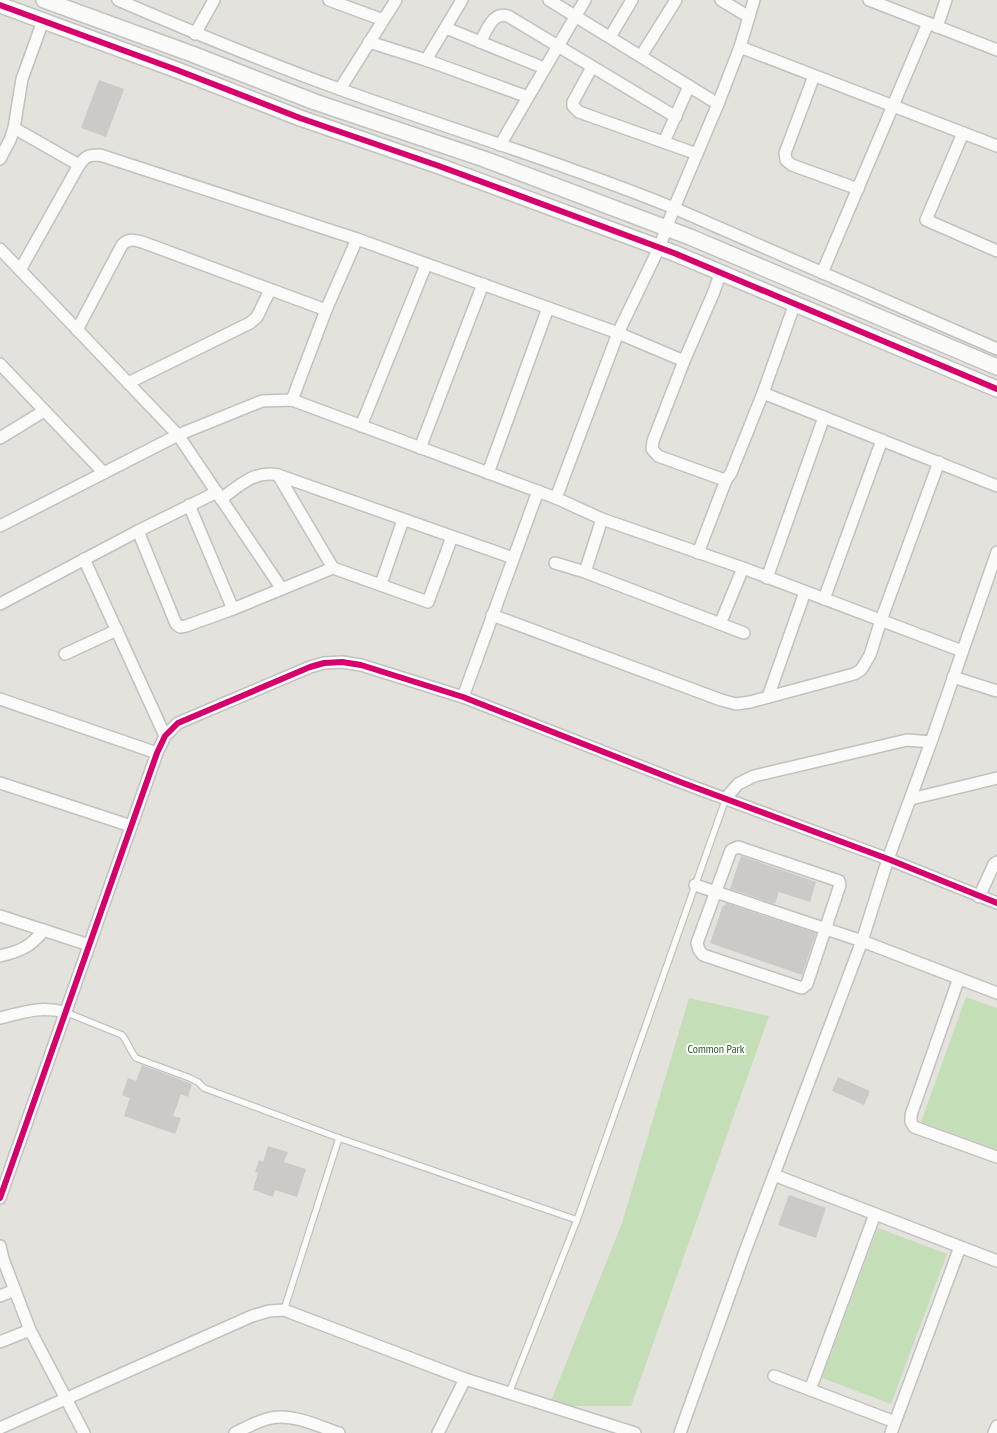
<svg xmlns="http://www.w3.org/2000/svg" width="997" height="1433" font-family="'PT Sans Narrow',sans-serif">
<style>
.grass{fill:#c4deb7}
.building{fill:#cccac6}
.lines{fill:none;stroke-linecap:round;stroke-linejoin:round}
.service-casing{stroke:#c2c1c1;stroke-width:8}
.minor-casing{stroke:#c2c1c1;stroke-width:14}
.tertiary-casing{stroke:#c2c1c1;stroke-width:18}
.service{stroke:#fbfbfa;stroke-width:5.5}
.minor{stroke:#fbfbfa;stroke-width:11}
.tertiary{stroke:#fbfbfa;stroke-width:15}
.cycleway-casing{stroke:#fff;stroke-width:9}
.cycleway{stroke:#d6006c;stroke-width:6}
.labels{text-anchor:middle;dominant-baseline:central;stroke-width:4;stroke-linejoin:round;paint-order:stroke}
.park-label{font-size:12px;fill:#255c1e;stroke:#fff}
</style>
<rect width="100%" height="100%" fill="#e4e2dc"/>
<g class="grass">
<polygon points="966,997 997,1008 997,1149 921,1122"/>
<polygon points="689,998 769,1016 631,1406 549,1406 622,1223"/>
<polygon points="878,1228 947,1254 891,1404 822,1378"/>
</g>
<g class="building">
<polygon points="99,80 124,89 106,137 81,128"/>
<polygon points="741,856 816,882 810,902 779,892 775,904 730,889"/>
<polygon points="726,903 816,933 802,975 710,943 723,905 725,906"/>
<polygon points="142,1065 192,1084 188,1097 181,1094 173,1116 181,1118 175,1134 124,1116 130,1098 122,1095 128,1078 136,1081"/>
<polygon points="838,1077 870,1091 864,1105 832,1091"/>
<polygon points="268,1146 288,1152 284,1162 306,1169 297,1197 275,1190 273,1197 253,1190 258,1173 255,1172 259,1160 263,1162"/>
<polygon points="789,1195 826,1208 816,1238 778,1225"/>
</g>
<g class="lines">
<g class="service-casing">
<g id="service">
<path d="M65 1012 122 1035C128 1042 130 1051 136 1058L190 1078 198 1082 204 1088 339 1138"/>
<polyline points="577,1220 726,798"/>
<polyline points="284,1310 339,1138 577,1220 509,1393"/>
</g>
</g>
<g class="minor-casing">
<g id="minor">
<path d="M118 0C192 32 267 63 342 90 453 130 565 164 674 208L997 349"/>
<polyline points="329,0 383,20"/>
<polyline points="549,0 718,104"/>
<polyline points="721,0 749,17"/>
<polyline points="869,0 997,50"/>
<polyline points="937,27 946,0"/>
<polyline points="446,28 544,68"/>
<polyline points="195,34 214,0"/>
<polyline points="610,37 632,0"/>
<polyline points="369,42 426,60 528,97"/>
<path d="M480 42C487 31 492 11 508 16L676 117"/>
<polyline points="740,47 997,146"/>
<polyline points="641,56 676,0"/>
<polyline points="426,60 462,0"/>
<polyline points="592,67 573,102 573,106 579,112 697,154"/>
<polyline points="814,76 785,153 786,160 792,165 858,189"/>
<polyline points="340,89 396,0"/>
<polyline points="14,128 79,165"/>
<polyline points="963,133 926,220 997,251"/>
<polyline points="664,142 689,86"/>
<polyline points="500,145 585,0"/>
<polyline points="0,159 10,140 14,128 22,79 43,21"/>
<polyline points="0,249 178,435 282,589"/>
<path d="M20 270 79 165C86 156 88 155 100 155L357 239 618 333 684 361"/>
<polyline points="721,272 713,294 684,361 653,441 652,449 658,456 719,478 726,480"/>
<polyline points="822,273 928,23"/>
<path d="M77 330 122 245C128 238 134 240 142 242L326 310"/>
<polyline points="0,364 104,473"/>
<polyline points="128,383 250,323 257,317 270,290"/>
<polyline points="763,393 997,486"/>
<polyline points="292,400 326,310 357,239"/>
<polyline points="361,426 426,265"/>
<polyline points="0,438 44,411"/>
<polyline points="420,448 483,284"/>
<polyline points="488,473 548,308"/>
<polyline points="556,498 618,333 659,248 674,208 718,104 740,47 754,0"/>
<path d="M221 499C239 486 254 470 278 475"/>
<polyline points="189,505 233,609"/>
<polyline points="0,526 178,435 262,401 292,400 556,498 602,519 743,568 962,651"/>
<polyline points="138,531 176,624 180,627 186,626 233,609 333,568"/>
<polyline points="452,537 428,602 333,568 278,475 513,558"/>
<polyline points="698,553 726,480 731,473 763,393 795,303"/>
<polyline points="84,559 165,736"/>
<polyline points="555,563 585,572 744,633"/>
<polyline points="585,572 602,519"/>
<polyline points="767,578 824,417"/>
<polyline points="381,584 403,520"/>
<polyline points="824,599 882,440"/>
<polyline points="0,604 138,531 217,492"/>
<polyline points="492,615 721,700 736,704 750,702 854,674 861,670 870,655 881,620 939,462"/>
<polyline points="720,624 743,568"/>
<polyline points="65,654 117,630"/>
<polyline points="953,677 997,691"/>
<polyline points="463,697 538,491"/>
<polyline points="768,697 805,592"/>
<polyline points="0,699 157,753"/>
<polyline points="0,783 131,826"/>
<polyline points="726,798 738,784 754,776 907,740 931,742"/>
<polyline points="911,799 997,778"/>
<polygon points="738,847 839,881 840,885 807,984 802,988 703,955 699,950 697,943 731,850"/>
<polyline points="695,885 862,941 997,993"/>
<polyline points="979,897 994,864 997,862"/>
<polyline points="0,916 89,945"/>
<path d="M0 956C21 951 30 947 44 930"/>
<polyline points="959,978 911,1115 911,1122 914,1127 997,1157"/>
<path d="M0 1018C25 1012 39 1006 65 1012"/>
<polyline points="774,1175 997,1261"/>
<polyline points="0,1198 157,753 165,736 178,723 310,667 324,663 342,662 361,665 463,697 683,783 888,859 997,903"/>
<polyline points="0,1246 3,1259 30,1330 84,1433"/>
<polyline points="0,1296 15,1290"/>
<polyline points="0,1342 30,1330"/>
<polyline points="774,1376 895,1422"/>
<polyline points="810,1390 875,1214"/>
<polyline points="0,1428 252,1316 269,1311 284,1310 465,1379 635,1433"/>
<path d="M235 1433C245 1428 256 1422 267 1419 290 1412 318 1426 339 1433"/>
<polyline points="438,1433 465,1379"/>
<polyline points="680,1433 744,1254 862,941 888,859 931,742 997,552"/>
<polyline points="891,1433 960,1247"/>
<polyline points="994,1433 997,1426"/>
</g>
</g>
<g class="tertiary-casing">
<g id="tertiary">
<polyline points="44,0 192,54 315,102 484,159 690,237 997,367"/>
<polyline points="0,5 177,70 300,118 439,166 674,253 997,389"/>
</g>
</g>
<use href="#service" class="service"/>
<use href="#minor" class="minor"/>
<use href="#tertiary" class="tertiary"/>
<g class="cycleway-casing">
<g id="cycleway">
<polyline points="0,5 177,70 300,118 439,166 674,253 997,389"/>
<polyline points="0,1198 157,753 165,736 178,723 310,667 324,663 342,662 361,665 463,697 683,783 888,859 997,903"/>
</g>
</g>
<use href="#cycleway" class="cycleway"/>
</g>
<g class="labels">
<g class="park-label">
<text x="716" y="1048">Common Park</text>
</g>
</g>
</svg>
